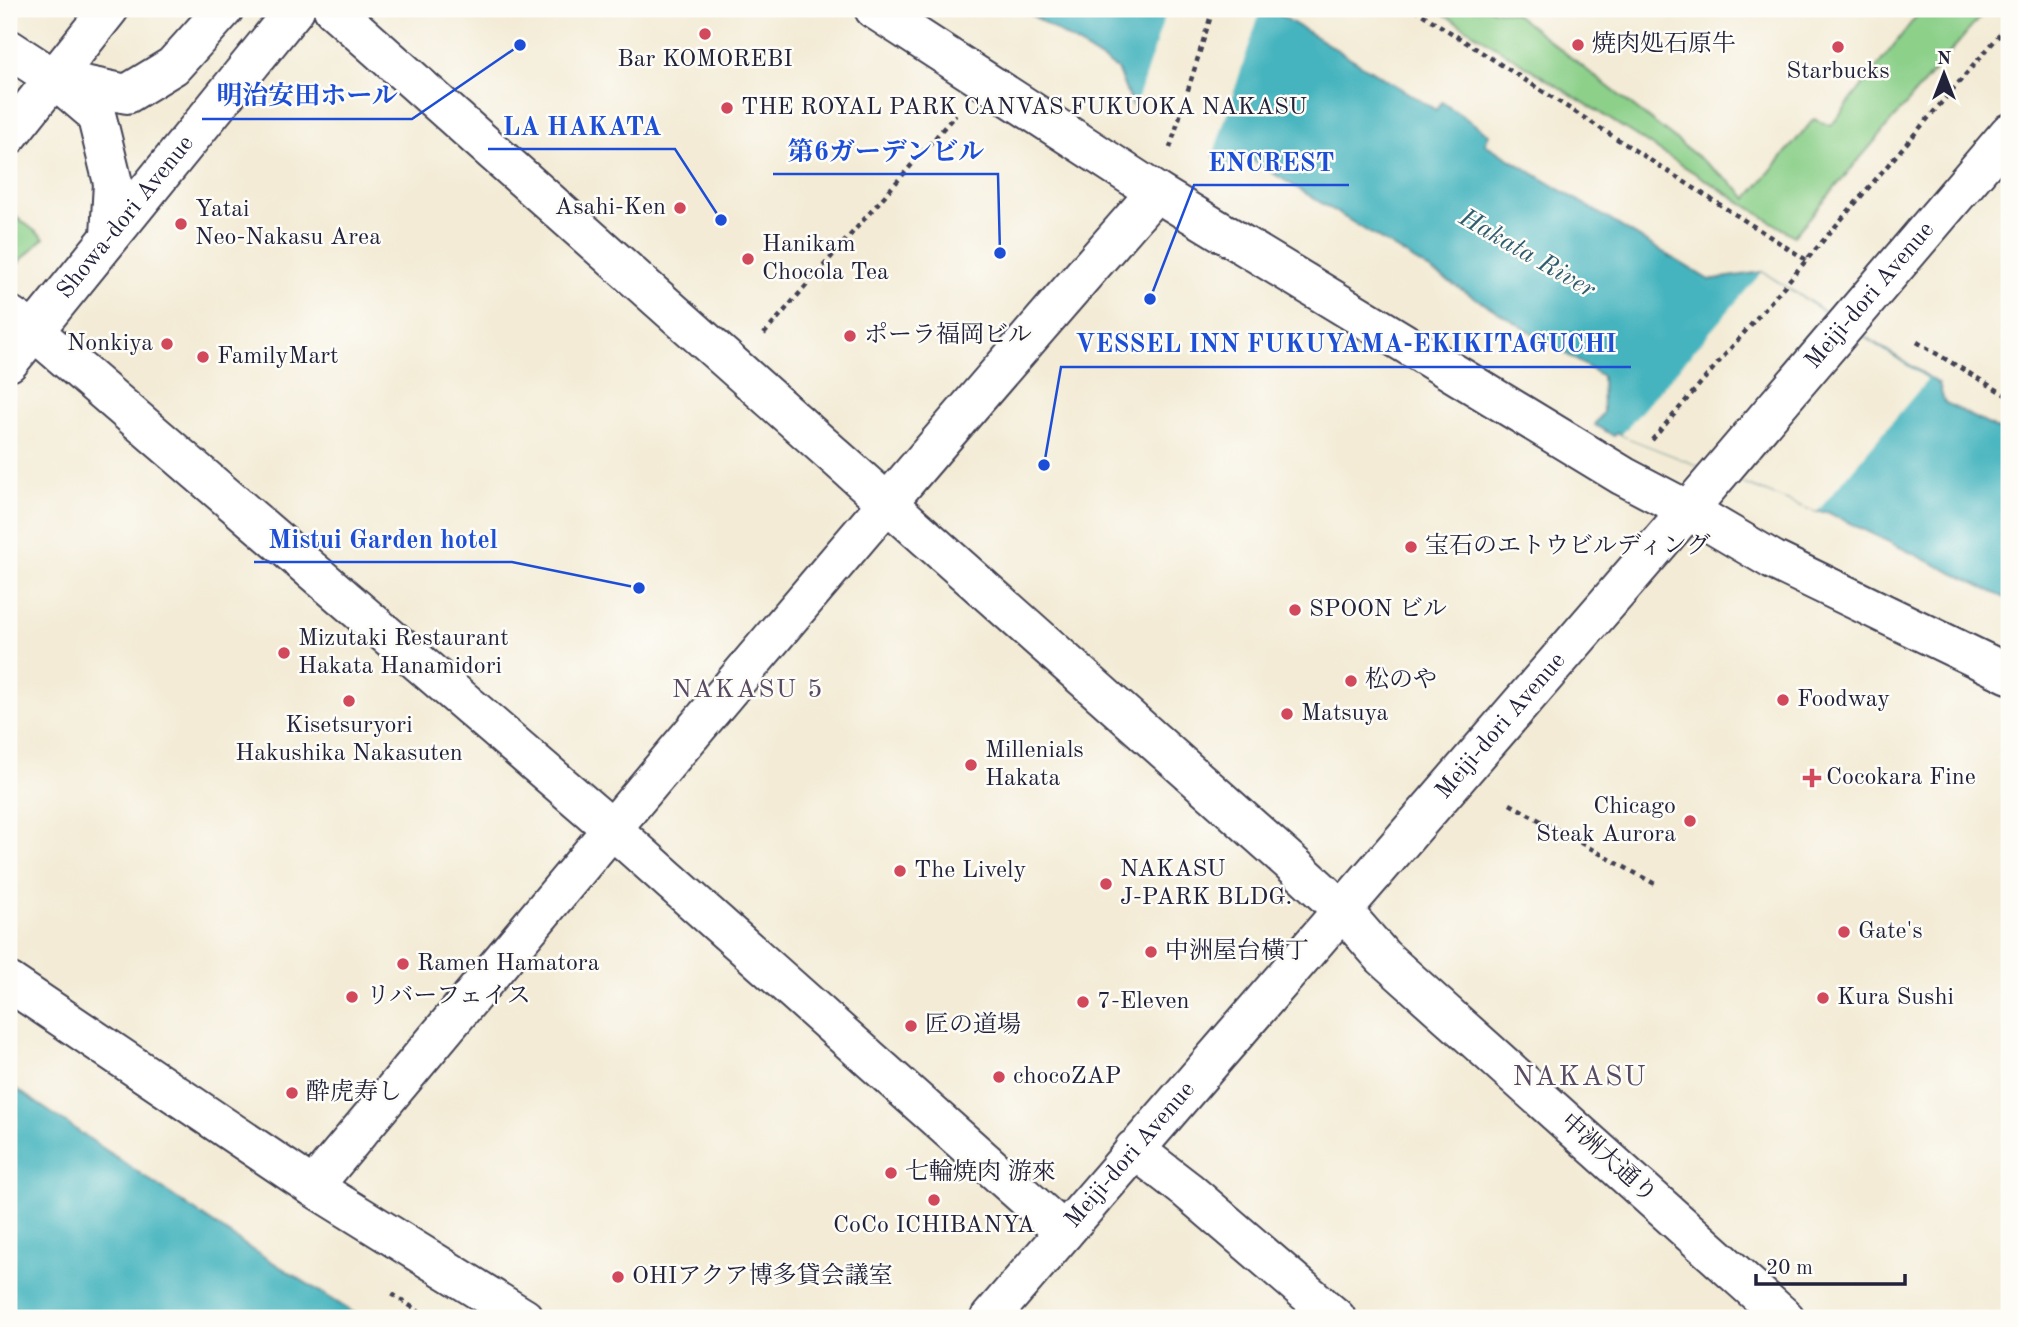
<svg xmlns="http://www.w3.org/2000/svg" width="2018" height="1327" font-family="'Old Standard TT','Noto Serif JP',serif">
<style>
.green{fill:#8cd08a;stroke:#577962;stroke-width:2}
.water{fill:#45b4be;stroke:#346b7c;stroke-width:2}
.pier{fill:#f3ebd5}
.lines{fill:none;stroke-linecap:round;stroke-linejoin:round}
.minor-casing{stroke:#414052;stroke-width:42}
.path{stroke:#414052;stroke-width:4.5;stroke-dasharray:5 5;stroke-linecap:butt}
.minor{stroke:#fff;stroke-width:38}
.poi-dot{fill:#d1495b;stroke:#fdfcf7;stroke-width:2.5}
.labels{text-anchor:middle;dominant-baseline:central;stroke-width:5;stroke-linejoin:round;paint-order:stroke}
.poi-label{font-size:24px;fill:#22223b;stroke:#fdfcf7;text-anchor:start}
.street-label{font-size:24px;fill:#22223b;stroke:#fdfcf7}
.water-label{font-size:26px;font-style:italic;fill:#305c6f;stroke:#fdfcf7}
.neighbourhood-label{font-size:26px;letter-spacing:2px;fill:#5a4b64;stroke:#fdfcf7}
.quarter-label{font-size:28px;letter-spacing:2px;fill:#5a4b64;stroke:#fdfcf7}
.leader{fill:none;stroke:#1d4ed8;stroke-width:2.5}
.callout-dot{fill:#1d4ed8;stroke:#fdfcf7;stroke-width:2.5}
.callout-label{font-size:26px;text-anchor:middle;font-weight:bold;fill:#1d4ed8;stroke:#fdfcf7;stroke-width:5;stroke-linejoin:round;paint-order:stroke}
</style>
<rect width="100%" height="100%" fill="#fdfcf7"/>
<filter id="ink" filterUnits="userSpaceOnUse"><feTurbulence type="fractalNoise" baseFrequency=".0143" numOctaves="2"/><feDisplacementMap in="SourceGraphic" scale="14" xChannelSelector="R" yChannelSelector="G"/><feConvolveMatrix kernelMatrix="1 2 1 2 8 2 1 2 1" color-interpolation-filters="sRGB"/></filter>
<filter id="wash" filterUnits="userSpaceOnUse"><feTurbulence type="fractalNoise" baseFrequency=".00686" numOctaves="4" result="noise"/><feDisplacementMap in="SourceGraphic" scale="28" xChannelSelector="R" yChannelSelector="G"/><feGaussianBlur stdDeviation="1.57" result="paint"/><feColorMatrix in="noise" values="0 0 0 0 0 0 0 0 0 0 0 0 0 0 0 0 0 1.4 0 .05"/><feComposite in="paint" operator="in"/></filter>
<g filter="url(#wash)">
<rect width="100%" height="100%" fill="#f3ebd5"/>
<g class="green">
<polygon points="1436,9 1490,9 1514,13 1740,190 1747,199 1814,119 1831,126 1922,9 1987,9 1794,236"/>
<polygon points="14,215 44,238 9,272 9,221"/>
</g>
<g class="water">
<polygon points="1022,9 1270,9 1436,110 1442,102 1489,134 1485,144 1709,280 1762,272 1939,384 1944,402 2009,435 2009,600 1827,512 1817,512 1617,433 1614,436 1595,425 1603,412 1602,376 1245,156 1233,168 1132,105 1117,69"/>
<polygon points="9,1084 242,1243 362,1318 9,1318"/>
</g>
<g class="pier">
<polygon points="1167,9 1261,9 1212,159 1134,110"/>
<polygon points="1762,272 1928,379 1817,512 1621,435"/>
</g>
</g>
<g filter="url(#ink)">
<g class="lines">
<g class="minor-casing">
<g id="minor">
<polyline points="333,9 1289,861 1342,910 1383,957 1785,1318"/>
<polyline points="874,9 1156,192 1623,476 1688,510 1773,560 2009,674"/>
<polyline points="9,49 55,79 96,114 113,183 110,235"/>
<polyline points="60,80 127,94 173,66 224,9"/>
<polyline points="9,135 109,9"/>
<polyline points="9,315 35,332 611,828 1064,1232"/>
<path id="s1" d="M9 362 295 9"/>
<polyline points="9,982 313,1187 524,1318"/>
<polyline points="1134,1149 1187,1190 1336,1318"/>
<path d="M313 1187C591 853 869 519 1156 192"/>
<path id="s2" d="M990 1318 1688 510 2009 133"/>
</g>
</g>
<g class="path">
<polyline points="1414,9 1808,261"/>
<polyline points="1170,148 1213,9"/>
<polyline points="764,334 956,114"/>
<polyline points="1917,342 2009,397"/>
<polyline points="1652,440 2009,24"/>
<polyline points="1510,804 1655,884"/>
<polyline points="2008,1062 2009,1063"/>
<polyline points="392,1294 429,1318"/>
</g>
<use href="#minor" class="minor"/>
</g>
</g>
<g class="poi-dot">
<circle cx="705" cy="34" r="7"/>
<circle cx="1578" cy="45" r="7"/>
<circle cx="1838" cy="47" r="7"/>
<circle cx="727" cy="108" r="7"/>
<circle cx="680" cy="208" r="7"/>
<circle cx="181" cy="224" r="7"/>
<circle cx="748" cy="259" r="7"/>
<circle cx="850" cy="336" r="7"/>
<circle cx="167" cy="344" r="7"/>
<circle cx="203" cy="357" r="7"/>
<circle cx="1411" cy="547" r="7"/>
<circle cx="1295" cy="610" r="7"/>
<circle cx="284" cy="653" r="7"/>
<circle cx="1351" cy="681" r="7"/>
<circle cx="1783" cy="700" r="7"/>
<circle cx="349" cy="701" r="7"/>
<circle cx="1287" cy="714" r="7"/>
<circle cx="971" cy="765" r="7"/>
<path d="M1808.5 767.5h7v7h7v7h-7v7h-7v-7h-7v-7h7z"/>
<circle cx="1690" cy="821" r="7"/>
<circle cx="900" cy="871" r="7"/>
<circle cx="1106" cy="884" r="7"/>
<circle cx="1844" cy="932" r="7"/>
<circle cx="1151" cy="952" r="7"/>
<circle cx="403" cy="964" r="7"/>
<circle cx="352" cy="997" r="7"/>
<circle cx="1823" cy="998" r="7"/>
<circle cx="1083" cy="1002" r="7"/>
<circle cx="911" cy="1026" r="7"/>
<circle cx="999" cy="1077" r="7"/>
<circle cx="292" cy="1093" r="7"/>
<circle cx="891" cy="1173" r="7"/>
<circle cx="934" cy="1200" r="7"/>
<circle cx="618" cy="1277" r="7"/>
</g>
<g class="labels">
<g class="poi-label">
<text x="1592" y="45">焼肉処石原牛</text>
<text x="705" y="60" text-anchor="middle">Bar KOMOREBI</text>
<text x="1838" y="72" text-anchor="middle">Starbucks</text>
<text x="741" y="108">THE ROYAL PARK CANVAS FUKUOKA NAKASU</text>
<text x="666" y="208" text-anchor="end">Asahi-Ken</text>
<text x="195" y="210">Yatai<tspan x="195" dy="28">Neo-Nakasu Area</tspan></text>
<text x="762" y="245">Hanikam<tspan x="762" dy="28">Chocola Tea</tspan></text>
<text x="864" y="336">ポーラ福岡ビル</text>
<text x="153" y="344" text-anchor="end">Nonkiya</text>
<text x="217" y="357">FamilyMart</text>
<text x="1425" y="547">宝石のエトウビルディング</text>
<text x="1309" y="610">SPOON ビル</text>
<text x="298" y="639">Mizutaki Restaurant<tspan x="298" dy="28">Hakata Hanamidori</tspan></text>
<text x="1365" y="681">松のや</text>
<text x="1797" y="700">Foodway</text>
<text x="1301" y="714">Matsuya</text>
<text x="349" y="726" text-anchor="middle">Kisetsuryori<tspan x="349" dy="28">Hakushika Nakasuten</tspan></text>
<text x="985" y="751">Millenials<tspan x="985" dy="28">Hakata</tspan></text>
<text x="1826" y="778">Cocokara Fine</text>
<text x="1676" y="807" text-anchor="end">Chicago<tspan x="1676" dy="28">Steak Aurora</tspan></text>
<text x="1120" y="870">NAKASU<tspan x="1120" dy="28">J-PARK BLDG.</tspan></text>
<text x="914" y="871">The Lively</text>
<text x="1858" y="932">Gate's</text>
<text x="1165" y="952">中洲屋台橫丁</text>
<text x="417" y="964">Ramen Hamatora</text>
<text x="366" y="997">リバーフェイス</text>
<text x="1837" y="998">Kura Sushi</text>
<text x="1097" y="1002">7-Eleven</text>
<text x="925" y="1026">匠の道場</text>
<text x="1013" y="1077">chocoZAP</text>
<text x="306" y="1093">酔虎寿し</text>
<text x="905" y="1173">七輪焼肉 游來</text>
<text x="934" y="1226" text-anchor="middle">CoCo ICHIBANYA</text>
<text x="632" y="1277">OHIアクア博多貸会議室</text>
</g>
<g class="street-label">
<text stroke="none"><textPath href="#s1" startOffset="186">Showa-dori Avenue</textPath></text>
<text stroke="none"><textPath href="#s2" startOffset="1349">Meiji-dori Avenue</textPath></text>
<text stroke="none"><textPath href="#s2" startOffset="782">Meiji-dori Avenue</textPath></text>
<text stroke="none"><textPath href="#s2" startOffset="215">Meiji-dori Avenue</textPath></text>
<text transform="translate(1608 1159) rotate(42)">中洲大通り</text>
</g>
<g class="water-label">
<text transform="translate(1527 254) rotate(30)">Hakata River</text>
</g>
<g class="neighbourhood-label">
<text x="748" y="690">NAKASU 5</text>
</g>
<g class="quarter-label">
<text x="1580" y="1078">NAKASU</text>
</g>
</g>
<path class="leader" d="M520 45L412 119H202M721 220L675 149H488M1000 253L998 174H773M1150 299L1194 185H1349M1044 465L1061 367H1631M639 588L512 562H254"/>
<g class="callout-dot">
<circle cx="520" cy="45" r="7"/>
<circle cx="721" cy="220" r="7"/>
<circle cx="1000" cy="253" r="7"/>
<circle cx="1150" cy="299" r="7"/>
<circle cx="1044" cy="465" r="7"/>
<circle cx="639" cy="588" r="7"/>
</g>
<g class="callout-label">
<text x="307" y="104">明治安田ホール</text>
<text x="582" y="135">LA HAKATA</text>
<text x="886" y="160">第6ガーデンビル</text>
<text x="1271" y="171">ENCREST</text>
<text x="1346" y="352">VESSEL INN FUKUYAMA-EKIKITAGUCHI</text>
<text x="383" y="548">Mistui Garden hotel</text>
</g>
<rect width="2018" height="1327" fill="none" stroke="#fdfcf7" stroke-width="35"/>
<g transform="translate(1944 74)" stroke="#fdfcf7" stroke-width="5" paint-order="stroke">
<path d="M0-5L12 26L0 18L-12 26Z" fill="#22223b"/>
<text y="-10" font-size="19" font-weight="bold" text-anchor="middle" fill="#22223b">N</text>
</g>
<path d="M1756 1274v10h149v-10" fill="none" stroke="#22223b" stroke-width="3.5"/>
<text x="1766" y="1274" font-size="21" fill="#22223b" stroke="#fdfcf7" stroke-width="5" paint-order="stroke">20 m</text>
</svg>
